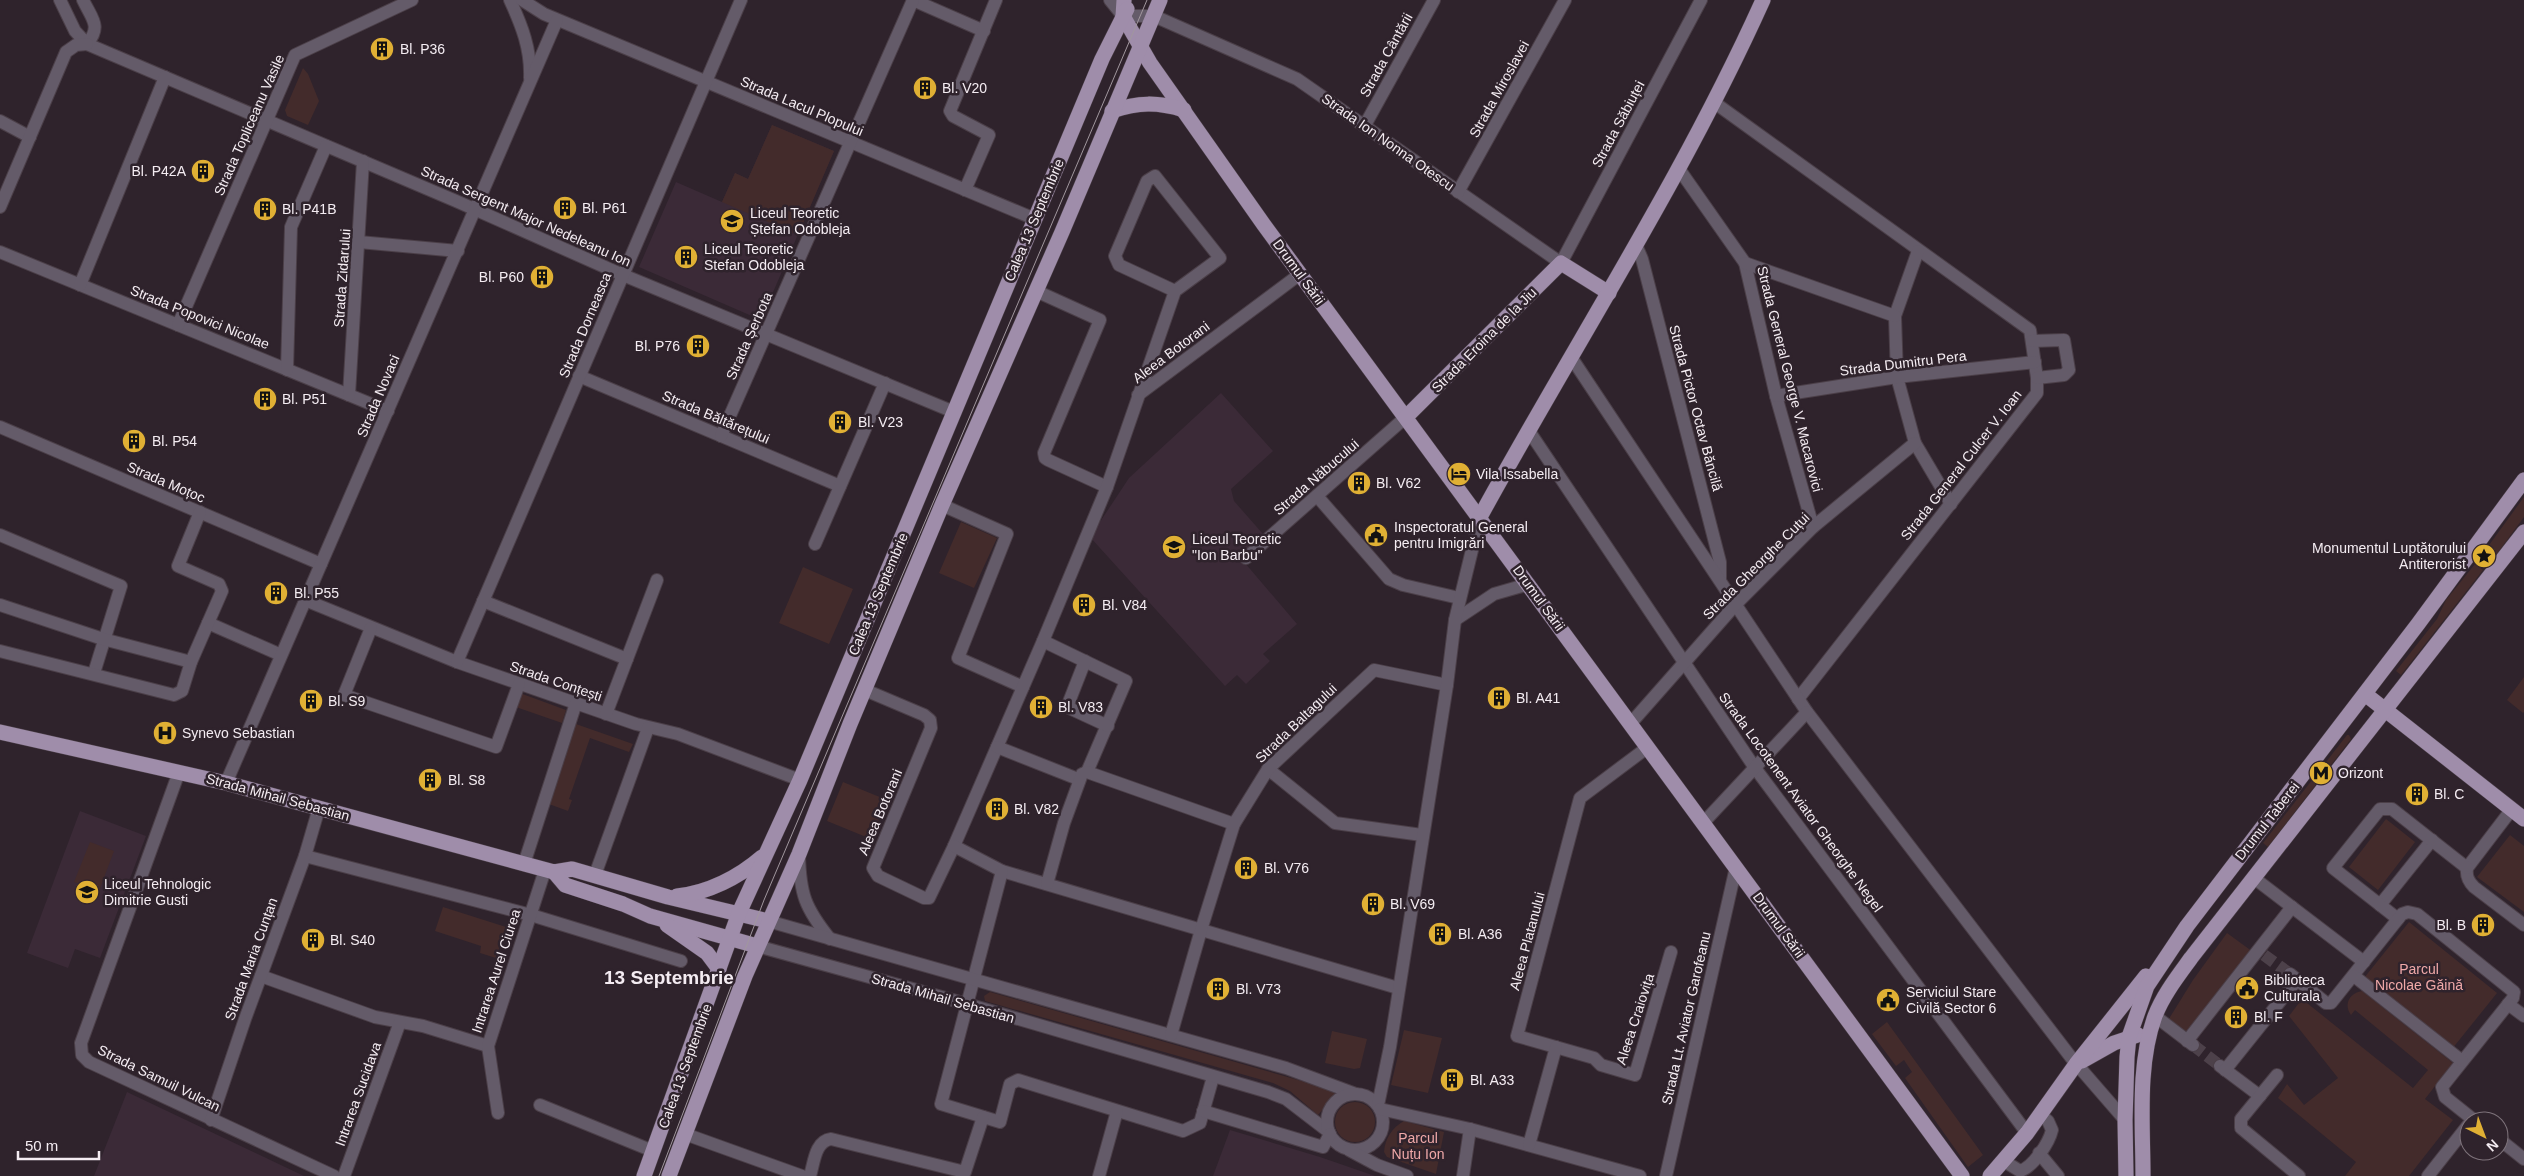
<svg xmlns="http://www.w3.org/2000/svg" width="2524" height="1176" font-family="Arial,sans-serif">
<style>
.built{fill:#3b2a37}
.green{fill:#432b2b}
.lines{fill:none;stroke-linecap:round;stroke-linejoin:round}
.minor-tunnel{stroke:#4d414a;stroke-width:12;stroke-dasharray:12 6;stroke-linecap:butt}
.minor-casing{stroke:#4b3f48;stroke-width:14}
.major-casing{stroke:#4b3f48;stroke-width:16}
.minor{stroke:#645b69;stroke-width:12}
.major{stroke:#9f8daa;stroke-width:15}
.tram{stroke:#a1979e;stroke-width:1}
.labels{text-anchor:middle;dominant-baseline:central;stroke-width:5;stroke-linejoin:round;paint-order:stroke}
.poi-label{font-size:14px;fill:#f4ecf2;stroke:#2f232c;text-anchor:start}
.street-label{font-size:14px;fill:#f4ecf2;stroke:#2f232c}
.park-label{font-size:14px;fill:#efa8a8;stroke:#2f232c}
.district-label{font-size:19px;font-weight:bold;fill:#f4ecf2;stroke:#2f232c}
</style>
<rect width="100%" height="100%" fill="#2f232c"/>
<g class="built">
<polygon points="772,125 834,151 761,320 639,267 676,182 722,202 735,173 748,179"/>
<polygon points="1221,393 1273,451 1231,489 1234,501 1263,534 1239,556 1297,624 1263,654 1270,661 1246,684 1237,675 1225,686 1090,537 1129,478"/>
<polygon points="80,811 146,836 100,958 75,949 68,968 27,953"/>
<polygon points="127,1092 304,1176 94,1176"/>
<polygon points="1230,1130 1320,1157 1375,1176 1213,1176"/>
</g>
<g class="green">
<polygon points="303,68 308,74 319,101 308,125 287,116 285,110"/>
<polygon points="772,125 834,151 798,235 722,202 735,173 748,179"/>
<polygon points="2524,497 2524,517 2493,559 2484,552"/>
<polygon points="961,522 997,538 974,588 939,573"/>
<polygon points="2475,564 2483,570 2401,675 2396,671 2437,619 2446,600"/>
<polygon points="803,567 853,589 829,644 779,623"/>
<polygon points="2524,677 2524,712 2523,713 2507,700"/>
<polygon points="517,692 566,710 562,723 513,706"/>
<polygon points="573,723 633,744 629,752 590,738 569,799 572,800 568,811 546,803"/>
<polygon points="2347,735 2349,735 2351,739 2268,847 2263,843"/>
<polygon points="843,782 887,800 871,839 827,821"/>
<polygon points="2386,819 2415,842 2378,890 2349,867"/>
<polygon points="2510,835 2524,846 2524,912 2477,877"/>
<polygon points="90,842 114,851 99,891 74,882"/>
<polygon points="443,907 506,927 496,958 480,953 481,946 435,931"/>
<polygon points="2409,922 2497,993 2452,1049 2364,978"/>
<polygon points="2227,933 2253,952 2187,1037 2167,1022 2193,980"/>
<path d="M2362 991 2453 1063 2425 1099 2453 1120 2409 1176H2345L2356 1162 2278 1098 2287 1084 2304 1105 2338 1078 2289 1016 2302 999 2413 1088 2428 1070 2355 1010 2351 1015C2343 1004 2350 993 2362 991Z"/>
<polygon points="990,992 1333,1090 1335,1095 1318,1115 1290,1091 1273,1083 985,1001 984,996"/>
<polygon points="1887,1022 1983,1155 1968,1167 1905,1078 1912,1072 1904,1060 1896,1066 1872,1034"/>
<polygon points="1404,1030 1442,1038 1428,1093 1391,1085"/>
<polygon points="1332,1031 1367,1039 1360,1068 1354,1069 1325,1063"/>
<circle cx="1355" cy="1122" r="20"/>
<path d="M1404 1121 1444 1132 1436 1174 1387 1157 1384 1152C1385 1138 1392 1128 1404 1121Z"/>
</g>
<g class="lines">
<g class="minor-tunnel">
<polyline points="2264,955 2290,974"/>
<polyline points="2193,1045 2219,1065"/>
</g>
<g class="minor-casing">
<g id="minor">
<polyline points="60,0 75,31 87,44 456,201 623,275 954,412"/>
<path d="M83 0C92 19 102 26 87 44"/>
<path d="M510 0C522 26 531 49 530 78"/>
<polyline points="522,0 544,14 1035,219"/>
<polyline points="913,0 984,31"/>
<polyline points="1110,0 1123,16 1154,16 1297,79 1561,263 1701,0"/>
<polyline points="1715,103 2030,330 2037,378 2037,393 1798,699"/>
<polyline points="0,121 30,137"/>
<polyline points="1365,125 1434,0"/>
<polyline points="1679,169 1745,263 1776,396 1813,527"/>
<polyline points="965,190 989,135 953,116 950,111 996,0"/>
<polyline points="1458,192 1565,0"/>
<polyline points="0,207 66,52 76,45 87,44"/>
<polyline points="359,242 458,251"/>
<polyline points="1636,245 1642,259 1720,562 1720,580"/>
<polyline points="1918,251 1895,316 1897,377 1915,443 1951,504"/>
<polyline points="0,252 388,411"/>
<polyline points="1745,263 1895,316"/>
<polyline points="80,285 165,77"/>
<polyline points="1036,291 1100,320 1044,453 1045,458 1048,460 1107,487"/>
<polyline points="178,325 295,55 412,0"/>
<polyline points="2032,341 2064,340 2069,370 2064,375 2037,378"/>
<polyline points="1571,357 1807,712 2073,1060 2125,1120"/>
<polyline points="287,370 291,227 326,146"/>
<polyline points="579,376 840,486"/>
<polyline points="349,395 363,161"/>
<polyline points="1138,395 1300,274"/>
<polyline points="1776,396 1897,377 2035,362"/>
<polyline points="0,427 321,564"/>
<polyline points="1529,431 1755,768 2027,1133"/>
<polyline points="721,436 913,0"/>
<polyline points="1317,496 1389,579 1403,585 1459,598"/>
<polyline points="942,505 1007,534 958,658 1023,687"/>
<polyline points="0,535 121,586 94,673"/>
<polyline points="815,544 885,383"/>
<polyline points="1246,558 1406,417"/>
<polyline points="305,600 457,662 636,724 678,734 800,780"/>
<polyline points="483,601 627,659"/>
<polyline points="0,605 103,639 191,662"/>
<polyline points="1455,620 1494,594 1529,584"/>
<polyline points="208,623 281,655"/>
<polyline points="371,628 344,695 496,747 519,684"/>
<polyline points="1043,641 1126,681 1087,772"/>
<polyline points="0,651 174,695 182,691 191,662 222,591 219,584 178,566 200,512"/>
<polyline points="1085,661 1067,707 1108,726"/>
<polyline points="457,662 741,0"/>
<polyline points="865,690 924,715 930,720 931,728 873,868 878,876 924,898 929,898 954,846 1043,641 1107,487 1175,291 1220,258 1155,176 1147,181 1115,256 1119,265 1175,291"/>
<polyline points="606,714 657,580"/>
<polyline points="1631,723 1736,604 1813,527 1915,443"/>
<polyline points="997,747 1078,779"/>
<polyline points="1648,747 1580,798 1517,1036 1594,1058 1601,1065 1635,1075 1671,952"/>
<polyline points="1268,769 1335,823 1422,835"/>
<polyline points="179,772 81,1043 82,1055 89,1062 334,1176"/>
<polyline points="226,783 557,20"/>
<path d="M2512 809 2467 868C2466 876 2468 881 2474 887L2524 925"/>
<polyline points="1704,822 1807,712"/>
<polyline points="954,846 1002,871 1398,988"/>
<path d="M799 855C800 894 805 908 830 939"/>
<polyline points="305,856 531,915 681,961"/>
<polyline points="524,864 576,703"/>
<polyline points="1002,871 941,1104 1000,1122 1010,1084 1018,1080 1183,1131 1200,1123 1213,1077"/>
<polyline points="595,875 648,728"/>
<polyline points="2254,878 2364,962"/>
<polyline points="1047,884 1064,823 1082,774 1087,772 1234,824"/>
<polyline points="2380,905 2432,840"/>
<polyline points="2398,919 2333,868 2380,809 2392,809 2467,868"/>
<polyline points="768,921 1286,1068 1356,1094"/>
<polyline points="757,946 967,1004 1268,1092 1286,1099 1329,1132"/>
<polyline points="2290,974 2326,1003 2331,1003 2402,914 2408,912 2417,914 2514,992 2513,998 2442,1087 2445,1097 2475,1121"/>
<polyline points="261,976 375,1017 423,1026 488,1046"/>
<polyline points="2354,976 2462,1061"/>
<polyline points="2508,1004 2524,1016"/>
<polyline points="2155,1016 2193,1045"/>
<polyline points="1171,1035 1201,930 1234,824 1268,769 1374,670 1447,685"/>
<polyline points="2187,1041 2292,907"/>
<polyline points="2220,1066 2260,1096"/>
<polyline points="2225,1070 2297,980"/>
<polyline points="2277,1075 2241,1119 2241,1128 2299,1176"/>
<circle cx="1355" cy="1122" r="28"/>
<polyline points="540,1105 653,1151"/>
<polyline points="1378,1105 1390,1047 1447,685 1455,620 1480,517"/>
<polyline points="1380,1109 1470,1129 1640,1176"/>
<polyline points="1203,1111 1323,1147 1330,1134"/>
<polyline points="498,1113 488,1046 545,870"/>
<polyline points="211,1120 245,1019 305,856 319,808"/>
<polyline points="685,1134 802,1176"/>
<polyline points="2499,1139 2524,1159"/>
<polyline points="1529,1145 1556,1047"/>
<polyline points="1349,1150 1377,1165 1407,1176"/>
<polyline points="2039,1153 2058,1176"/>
<path d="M2004 1161 2020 1171C2033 1167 2049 1143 2052 1130L2048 1121 2041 1115"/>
<polyline points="344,1176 400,1022"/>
<path d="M810 1176C814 1163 815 1141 831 1139L965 1172 983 1117"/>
<polyline points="1099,1176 1117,1111"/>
<polyline points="1463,1176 1470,1129"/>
<polyline points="1666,1176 1736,867"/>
<polyline points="2428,1176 2469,1124"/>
</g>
</g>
<g class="major-casing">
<g id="major">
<polyline points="1124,0 1123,16 1150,63 1264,225 1962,1176"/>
<path d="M1112 111C1138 102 1158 102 1184 110"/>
<polyline points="1406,417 1561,263 1609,293"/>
<path d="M1480 517C1574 345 1682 180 1763 0"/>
<polyline points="2365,694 2524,819"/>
<polyline points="0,732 226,783 554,872 572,869 668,897 768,921"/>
<polyline points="554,872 565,885 623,904 650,916 757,946"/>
<path d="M677 896C708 893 739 877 762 857"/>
<polyline points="667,925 707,953 719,969"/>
<polyline points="2082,1061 2114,1043 2138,1035"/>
<polyline points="644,1176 739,913 800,780 1102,59 1127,9"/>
<polyline points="669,1176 745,976 799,854 850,724 942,505 1062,232 1160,0"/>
<polyline points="1990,1176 2027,1133 2076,1064 2146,976"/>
<polyline points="2126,1176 2125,1120 2127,1057 2129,1037 2147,986 2187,926 2418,624 2524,480"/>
<path d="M2143 1176C2143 1125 2137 1065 2155 1016 2163 995 2178 976 2191 958L2524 532"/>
</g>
</g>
<use href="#minor" class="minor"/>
<use href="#major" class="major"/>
<polyline class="tram" points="659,1176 764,900 1147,0"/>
</g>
<defs>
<g id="building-disc" transform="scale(1.25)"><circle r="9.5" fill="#e0b034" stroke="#2f232c"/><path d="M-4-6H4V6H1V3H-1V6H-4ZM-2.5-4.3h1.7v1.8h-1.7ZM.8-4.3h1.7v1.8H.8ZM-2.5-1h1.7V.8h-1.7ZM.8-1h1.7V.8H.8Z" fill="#111"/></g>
<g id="school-disc" transform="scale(1.25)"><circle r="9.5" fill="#e0b034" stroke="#2f232c"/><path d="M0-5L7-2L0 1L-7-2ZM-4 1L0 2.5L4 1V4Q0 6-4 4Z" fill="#111"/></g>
<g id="hotel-disc" transform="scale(1.25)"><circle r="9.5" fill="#e0b034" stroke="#2f232c"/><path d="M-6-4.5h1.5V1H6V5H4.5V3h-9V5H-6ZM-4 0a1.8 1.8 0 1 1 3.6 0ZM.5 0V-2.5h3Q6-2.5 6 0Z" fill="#111"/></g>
<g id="civic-disc" transform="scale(1.25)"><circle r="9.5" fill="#e0b034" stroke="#2f232c"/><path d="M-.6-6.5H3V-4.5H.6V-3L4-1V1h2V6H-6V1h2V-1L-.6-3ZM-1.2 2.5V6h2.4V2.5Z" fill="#111"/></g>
<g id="sight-disc" transform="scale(1.25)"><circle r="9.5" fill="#e0b034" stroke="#2f232c"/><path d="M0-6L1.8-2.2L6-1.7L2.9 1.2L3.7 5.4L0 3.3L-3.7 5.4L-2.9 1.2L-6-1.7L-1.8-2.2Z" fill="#111"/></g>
<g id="hospital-disc" transform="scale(1.25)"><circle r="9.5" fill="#e0b034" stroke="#2f232c"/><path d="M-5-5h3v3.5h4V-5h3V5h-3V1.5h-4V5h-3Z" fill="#111"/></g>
<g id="metro-disc" transform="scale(1.25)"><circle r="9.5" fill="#e0b034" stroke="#2f232c"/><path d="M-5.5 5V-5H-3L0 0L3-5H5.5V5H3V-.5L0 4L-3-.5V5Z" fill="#111"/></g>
</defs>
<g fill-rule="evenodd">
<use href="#building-disc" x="382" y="49"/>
<use href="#building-disc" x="925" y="88"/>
<use href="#building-disc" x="203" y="171"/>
<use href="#building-disc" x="565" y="208"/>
<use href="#building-disc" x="265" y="209"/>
<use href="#school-disc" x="732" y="221"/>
<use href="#building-disc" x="686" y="257"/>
<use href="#building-disc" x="542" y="277"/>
<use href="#building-disc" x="698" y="346"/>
<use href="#building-disc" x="265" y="399"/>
<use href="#building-disc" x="840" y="422"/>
<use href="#building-disc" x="134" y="441"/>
<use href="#hotel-disc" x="1459" y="474"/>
<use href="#building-disc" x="1359" y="483"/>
<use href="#civic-disc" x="1376" y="535"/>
<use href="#school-disc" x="1174" y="547"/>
<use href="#sight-disc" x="2484" y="556"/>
<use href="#building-disc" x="276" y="593"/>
<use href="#building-disc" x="1084" y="605"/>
<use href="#building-disc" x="1499" y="698"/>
<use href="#building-disc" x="311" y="701"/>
<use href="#building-disc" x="1041" y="707"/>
<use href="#hospital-disc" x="165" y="733"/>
<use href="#metro-disc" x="2321" y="773"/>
<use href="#building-disc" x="430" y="780"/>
<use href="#building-disc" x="2417" y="794"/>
<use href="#building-disc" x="997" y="809"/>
<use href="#building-disc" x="1246" y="868"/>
<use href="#school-disc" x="87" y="892"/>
<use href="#building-disc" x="1373" y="904"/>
<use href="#building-disc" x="2483" y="925"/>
<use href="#building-disc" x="1440" y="934"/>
<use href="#building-disc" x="313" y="940"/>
<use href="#civic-disc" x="2247" y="988"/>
<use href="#building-disc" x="1218" y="989"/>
<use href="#civic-disc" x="1888" y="1000"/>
<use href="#building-disc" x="2236" y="1017"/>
<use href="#building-disc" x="1452" y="1080"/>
</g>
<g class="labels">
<g class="poi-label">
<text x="400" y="49">Bl. P36</text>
<text x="942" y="88">Bl. V20</text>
<text x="186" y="171" text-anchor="end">Bl. P42A</text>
<text x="582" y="208">Bl. P61</text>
<text x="282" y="209">Bl. P41B</text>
<text x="750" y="213">Liceul Teoretic<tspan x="750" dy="16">Ștefan Odobleja</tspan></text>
<text x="704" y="249">Liceul Teoretic<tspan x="704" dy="16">Stefan Odobleja</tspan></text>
<text x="524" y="277" text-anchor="end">Bl. P60</text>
<text x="680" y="346" text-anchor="end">Bl. P76</text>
<text x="282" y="399">Bl. P51</text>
<text x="858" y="422">Bl. V23</text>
<text x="152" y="441">Bl. P54</text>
<text x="1476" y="474">Vila Issabella</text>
<text x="1376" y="483">Bl. V62</text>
<text x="1394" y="527">Inspectoratul General<tspan x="1394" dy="16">pentru Imigrări</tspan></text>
<text x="1192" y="539">Liceul Teoretic<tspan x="1192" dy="16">"Ion Barbu"</tspan></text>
<text x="2466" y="548" text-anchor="end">Monumentul Luptătorului<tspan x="2466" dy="16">Antiterorist</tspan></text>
<text x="294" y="593">Bl. P55</text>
<text x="1102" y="605">Bl. V84</text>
<text x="1516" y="698">Bl. A41</text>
<text x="328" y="701">Bl. S9</text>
<text x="1058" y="707">Bl. V83</text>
<text x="182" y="733">Synevo Sebastian</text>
<text x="2338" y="773">Orizont</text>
<text x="448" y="780">Bl. S8</text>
<text x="2434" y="794">Bl. C</text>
<text x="1014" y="809">Bl. V82</text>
<text x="1264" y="868">Bl. V76</text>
<text x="104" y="884">Liceul Tehnologic<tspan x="104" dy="16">Dimitrie Gusti</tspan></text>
<text x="1390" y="904">Bl. V69</text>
<text x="2466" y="925" text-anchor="end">Bl. B</text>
<text x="1458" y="934">Bl. A36</text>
<text x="330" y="940">Bl. S40</text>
<text x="2264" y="980">Biblioteca<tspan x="2264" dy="16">Culturala</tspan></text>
<text x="1236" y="989">Bl. V73</text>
<text x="1906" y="992">Serviciul Stare<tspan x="1906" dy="16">Civilă Sector 6</tspan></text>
<text x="2254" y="1017">Bl. F</text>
<text x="1470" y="1080">Bl. A33</text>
</g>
<g class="street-label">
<text transform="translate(1386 55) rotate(-61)">Strada Cântării</text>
<text transform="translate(1499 89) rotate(-61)">Strada Miroslavei</text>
<text transform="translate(802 106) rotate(23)">Strada Lacul Plopului</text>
<text transform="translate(1618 124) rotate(-62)">Strada Săbiuței</text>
<text transform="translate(249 125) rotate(-66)">Strada Topliceanu Vasile</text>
<text transform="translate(1388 142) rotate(35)">Strada Ion Nonna Otescu</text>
<text transform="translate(526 216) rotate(24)">Strada Sergent Major Nedeleanu Ion</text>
<text transform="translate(1034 220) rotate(-67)">Calea 13 Septembrie</text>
<text transform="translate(1299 272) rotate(54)">Drumul Sării</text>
<text transform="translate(342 278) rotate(-86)">Strada Zidarului</text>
<text transform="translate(200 317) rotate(22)">Strada Popovici Nicolae</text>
<text transform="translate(585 325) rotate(-67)">Strada Dorneasca</text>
<text transform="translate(749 336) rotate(-66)">Strada Șerbota</text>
<text transform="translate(1484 340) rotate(-45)">Strada Eroina de la Jiu</text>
<text transform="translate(1171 352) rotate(-37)">Aleea Botorani</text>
<text transform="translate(1903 363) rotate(-7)">Strada Dumitru Pera</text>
<text transform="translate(1790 379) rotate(76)">Strada General George V. Macarovici</text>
<text transform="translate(378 396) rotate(-67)">Strada Novaci</text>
<text transform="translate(1696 408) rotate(75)">Strada Pictor Octav Băncilă</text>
<text transform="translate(716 417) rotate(23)">Strada Băltărețului</text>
<text transform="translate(1961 465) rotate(-52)">Strada General Culcer V. Ioan</text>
<text transform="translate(1316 477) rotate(-41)">Strada Năbucului</text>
<text transform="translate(166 482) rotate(23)">Strada Moțoc</text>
<text transform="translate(1756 566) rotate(-45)">Strada Gheorghe Cuțui</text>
<text transform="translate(878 594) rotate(-67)">Calea 13 Septembrie</text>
<text transform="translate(1539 598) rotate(54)">Drumul Sării</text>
<text transform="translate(556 681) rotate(19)">Strada Conțești</text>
<text transform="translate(1296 723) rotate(-44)">Strada Baltagului</text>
<text transform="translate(278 797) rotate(15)">Strada Mihail Sebastian</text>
<text transform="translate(1801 802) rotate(54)">Strada Locotenent Aviator Gheorghe Negel</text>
<text transform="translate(880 812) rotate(-67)">Aleea Botorani</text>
<text transform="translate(2267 821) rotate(-52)">Drumul Taberei</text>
<text transform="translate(1779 925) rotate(54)">Drumul Sării</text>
<text transform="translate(1527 941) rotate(-75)">Aleea Platanului</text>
<text transform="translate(251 959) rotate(-70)">Strada Maria Cunțan</text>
<text transform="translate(496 971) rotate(-72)">Intrarea Aurel Ciurea</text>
<text transform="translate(943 998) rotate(16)">Strada Mihail Sebastian</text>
<text transform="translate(1686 1018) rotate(-77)">Strada Lt. Aviator Garofeanu</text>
<text transform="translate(1635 1019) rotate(-72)">Aleea Craiovița</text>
<text transform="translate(685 1066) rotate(-70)">Calea 13 Septembrie</text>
<text transform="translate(159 1078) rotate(26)">Strada Samuil Vulcan</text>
<text transform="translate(358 1094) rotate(-70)">Intrarea Sucidava</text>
</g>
<g class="park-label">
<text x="2419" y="969">Parcul<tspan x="2419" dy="16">Nicolae Găină</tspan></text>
<text x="1418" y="1138">Parcul<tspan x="1418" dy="16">Nuțu Ion</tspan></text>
</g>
<g class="district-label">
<text x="669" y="977">13 Septembrie</text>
</g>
</g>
<g transform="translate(2484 1136) rotate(138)"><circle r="24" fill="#2f232c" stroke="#7e737b"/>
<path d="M0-4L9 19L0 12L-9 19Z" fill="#e0b034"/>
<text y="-8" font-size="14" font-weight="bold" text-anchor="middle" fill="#f4ecf2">N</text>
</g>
<path d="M18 1151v8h81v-8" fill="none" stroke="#f4ecf2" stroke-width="2.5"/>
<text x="25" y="1151" font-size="15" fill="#f4ecf2" stroke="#2f232c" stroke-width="4" paint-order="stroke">50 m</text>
</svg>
